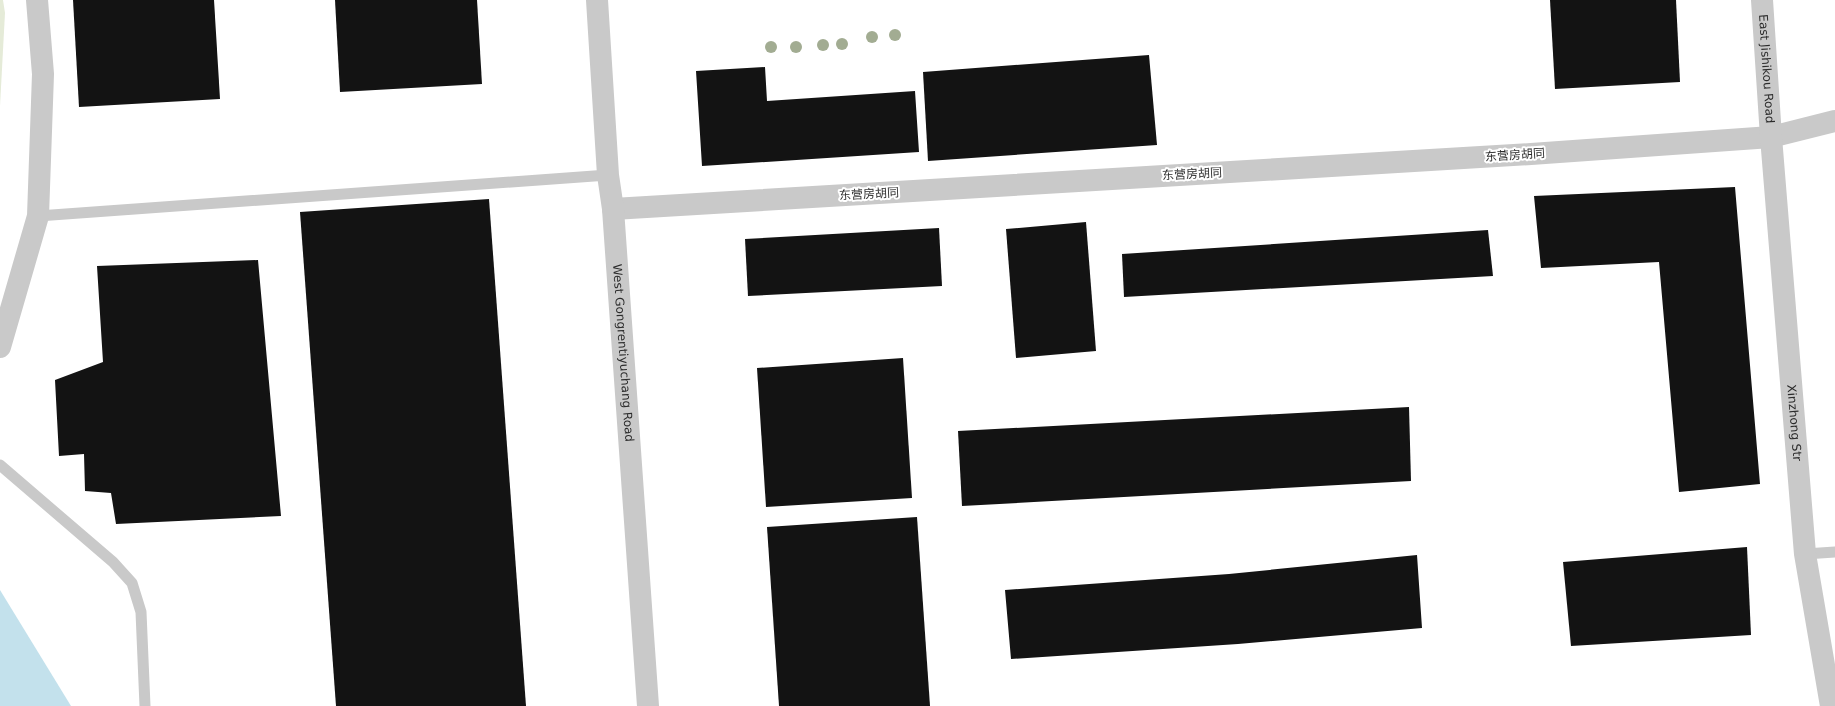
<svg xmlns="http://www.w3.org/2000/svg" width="1835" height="706" font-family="'DejaVu Sans','Noto Sans SC',sans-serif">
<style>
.green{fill:#e5ebd8}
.water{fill:#c3e1ec}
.building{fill:#131313}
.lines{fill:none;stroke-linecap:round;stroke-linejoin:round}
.service{stroke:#c9c9c9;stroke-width:11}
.minor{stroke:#c9c9c9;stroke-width:22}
.tertiary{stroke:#c9c9c9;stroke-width:22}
.tree{fill:#a2ac92}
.labels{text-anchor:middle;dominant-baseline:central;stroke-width:4;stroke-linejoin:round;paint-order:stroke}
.street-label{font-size:12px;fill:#2c2c2c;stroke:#fff}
</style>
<rect width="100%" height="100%" fill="#fff"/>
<polygon class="green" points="0,0 3,0 5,13 0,106"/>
<polygon class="water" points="0,590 71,706 0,706"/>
<g class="building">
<polygon points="73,0 214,0 220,99 79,107"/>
<polygon points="335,0 477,0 482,84 340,92"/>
<polygon points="1550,0 1676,0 1680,82 1555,89"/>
<polygon points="1149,55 1157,145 928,161 923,72"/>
<polygon points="765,67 767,101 915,91 919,152 702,166 696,71"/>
<polygon points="1735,187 1760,484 1679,492 1659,262 1541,268 1534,196"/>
<polygon points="489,199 526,706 336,706 300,212"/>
<polygon points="1086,222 1096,351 1016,358 1006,229"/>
<polygon points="939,228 942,286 748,296 745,239"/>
<polygon points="1488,230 1493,276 1124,297 1122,254"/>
<polygon points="258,260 281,516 116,524 111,493 85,491 84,454 59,456 55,380 103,362 97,266"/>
<polygon points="903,358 912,498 766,507 757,368"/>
<polygon points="1409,407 1411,481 962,506 958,431"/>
<polygon points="917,517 930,706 779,706 767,527"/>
<polygon points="1747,547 1751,635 1571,646 1563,562"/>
<polygon points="1417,555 1422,628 1238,644 1011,659 1005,590 1229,574"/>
</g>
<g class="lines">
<g class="service">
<polyline points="38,216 608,175"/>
<polyline points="0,465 113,562 132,583 141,612 145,706"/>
<polyline points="1805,554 1835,552"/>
</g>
<g class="minor">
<polyline points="613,209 1531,154 1771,137 1835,121"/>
<polyline points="0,347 38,216 43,74 37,0"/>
</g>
<g class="tertiary">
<path id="s1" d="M597 0 608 175 613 209 648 706"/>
<path id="s2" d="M1762 0 1771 137 1805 554 1831 706"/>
</g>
</g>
<g class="tree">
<circle cx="895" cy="35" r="6"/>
<circle cx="872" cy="37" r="6"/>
<circle cx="842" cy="44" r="6"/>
<circle cx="823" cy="45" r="6"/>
<circle cx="771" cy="47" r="6"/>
<circle cx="796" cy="47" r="6"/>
</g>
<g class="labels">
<g class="street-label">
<text stroke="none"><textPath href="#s2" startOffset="69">East Jishikou Road</textPath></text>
<text transform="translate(1515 155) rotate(-4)">东营房胡同</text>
<text transform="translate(1192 174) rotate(-3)">东营房胡同</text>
<text transform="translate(869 194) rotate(-3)">东营房胡同</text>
<text stroke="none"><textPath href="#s1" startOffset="354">West Gongrentiyuchang Road</textPath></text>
<text stroke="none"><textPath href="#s2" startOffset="424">Xinzhong Str</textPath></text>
</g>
</g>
</svg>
